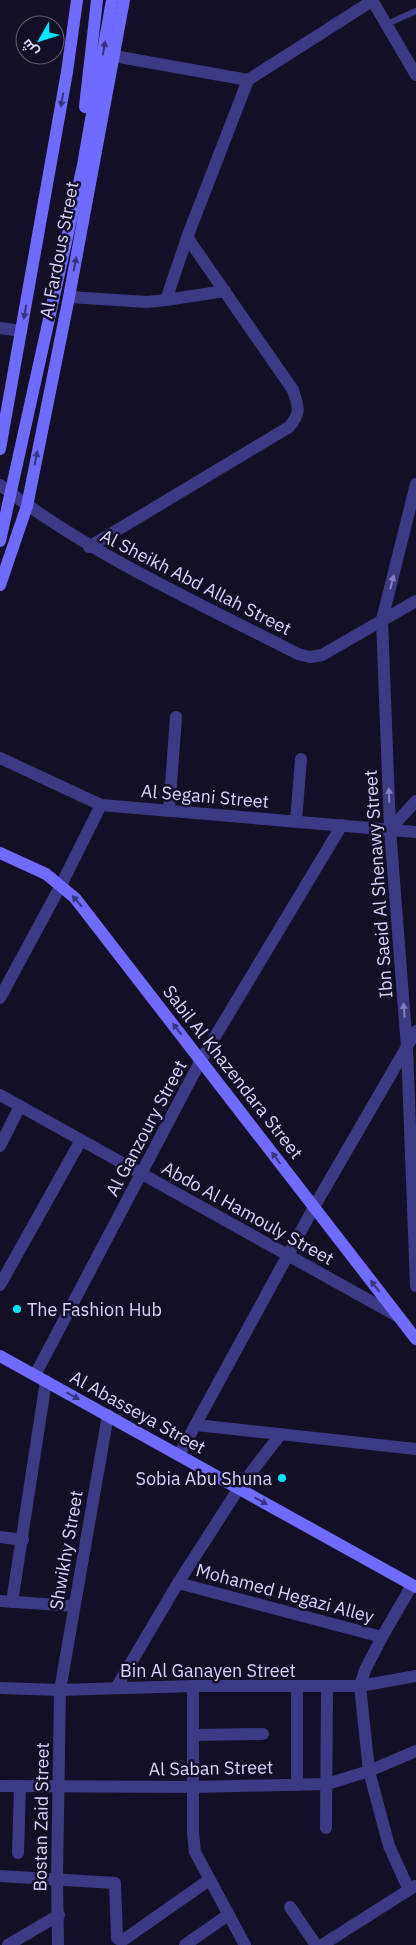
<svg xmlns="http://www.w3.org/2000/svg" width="416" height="1945" font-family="'IBM Plex Sans',Cairo,sans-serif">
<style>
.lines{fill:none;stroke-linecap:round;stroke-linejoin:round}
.lane{stroke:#3d3a85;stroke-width:6}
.street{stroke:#3d3a85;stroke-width:12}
.secondary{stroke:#6f6bff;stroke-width:12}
.oneway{fill:#38347d}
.oneway2{fill:#837fbc}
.poi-dot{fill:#00e5ff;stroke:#130f26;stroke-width:2}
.labels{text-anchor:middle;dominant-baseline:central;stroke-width:5;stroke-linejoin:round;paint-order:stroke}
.street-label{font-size:18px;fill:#d9d4ff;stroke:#130f26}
.poi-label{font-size:18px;fill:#d9d4ff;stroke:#130f26;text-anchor:start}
</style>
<rect width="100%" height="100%" fill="#130f26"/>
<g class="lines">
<polyline class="lane" points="387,24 416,11"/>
<g class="street">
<polyline points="372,0 416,75"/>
<polyline points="114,56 248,80"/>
<polyline points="248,80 372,1"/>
<polyline points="69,297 147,302 166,300 225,291"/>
<polyline points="166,300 188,235"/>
<polyline points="0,328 21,331"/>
<polyline points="416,484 382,620 390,829 407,1048 416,1286"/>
<path d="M0 485C91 555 197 602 298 654L310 657 322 655 416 601"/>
<path d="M89 547 289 427C301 413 299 408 293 390L189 240 188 235 248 80"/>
<polyline points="0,758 101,805 416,832"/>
<polyline points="169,811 176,717"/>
<polyline points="296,821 301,759"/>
<polyline points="390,829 416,801"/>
<polyline points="0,998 61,885 101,805"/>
<polyline points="0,1095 399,1317"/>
<polyline points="0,1146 20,1106"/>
<polyline points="0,1285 81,1140"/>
<polyline points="35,1375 201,1060 342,825"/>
<polyline points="196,1425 416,1449"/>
<polyline points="179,1455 314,1207 416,1031"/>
<polyline points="0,1537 23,1540"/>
<polyline points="178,1583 382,1637"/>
<polyline points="0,1601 74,1606"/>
<polyline points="12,1602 46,1381"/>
<polyline points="193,1686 193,1833 195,1852 245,1945"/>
<polyline points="0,1688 60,1690 193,1686 360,1686 416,1676"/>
<polyline points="116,1688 178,1583 239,1488 280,1435"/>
<polyline points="194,1735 263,1734"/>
<polyline points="297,1785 297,1687"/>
<polyline points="0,1786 194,1787 327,1784 369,1771 416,1751"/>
<polyline points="326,1828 327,1687"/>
<polyline points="18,1853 20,1786"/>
<polyline points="0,1876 115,1883 117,1938 122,1941 209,1880"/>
<polyline points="409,1890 389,1846 369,1771 360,1686 365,1670 382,1637 412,1585"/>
<polyline points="290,1907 316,1945"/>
<polyline points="8,1945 59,1915"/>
<polyline points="58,1945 57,1879 60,1690 108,1415"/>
<polyline points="185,1945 228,1915"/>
<polyline points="322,1945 415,1886"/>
</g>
<g class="secondary">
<polyline points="85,107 97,0"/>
<polyline points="0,449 67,72 77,0"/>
<polyline points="0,541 83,165 112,0"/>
<polyline points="0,585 27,506 69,297 124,0"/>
<polyline points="0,853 46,874 75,898 416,1339"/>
<polyline points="0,1356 416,1587"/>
</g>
</g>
<defs><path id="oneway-solid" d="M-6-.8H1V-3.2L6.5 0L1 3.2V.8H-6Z" transform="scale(1.25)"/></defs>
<g class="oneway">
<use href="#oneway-solid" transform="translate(104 48) rotate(-80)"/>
<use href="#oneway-solid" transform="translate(62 100) rotate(100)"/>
<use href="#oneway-solid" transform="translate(75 264) rotate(-79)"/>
<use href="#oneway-solid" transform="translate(25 312) rotate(100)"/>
<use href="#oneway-solid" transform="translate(36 458) rotate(-79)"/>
<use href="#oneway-solid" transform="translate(77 901) rotate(-131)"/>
<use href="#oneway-solid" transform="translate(177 1029) rotate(-128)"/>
<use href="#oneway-solid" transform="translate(276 1158) rotate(-127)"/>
<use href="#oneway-solid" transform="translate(375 1286) rotate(-128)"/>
<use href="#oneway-solid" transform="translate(73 1396) rotate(29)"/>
<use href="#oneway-solid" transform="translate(261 1501) rotate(29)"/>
</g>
<g class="oneway2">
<use href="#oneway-solid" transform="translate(392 582) rotate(-76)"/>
<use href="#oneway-solid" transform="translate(389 795) rotate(-92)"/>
<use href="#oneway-solid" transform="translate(404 1010) rotate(-95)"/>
</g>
<g class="poi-dot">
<circle cx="17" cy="1309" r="5"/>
<circle cx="282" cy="1478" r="5"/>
</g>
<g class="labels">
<g class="street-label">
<text transform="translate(59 250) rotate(-79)">Al Fardous Street</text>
<text transform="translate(196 582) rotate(27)">Al Sheikh Abd Allah Street</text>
<text transform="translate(205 796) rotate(5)">Al Segani Street</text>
<text transform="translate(378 884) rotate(-94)">Ibn Saeid Al Shenawy Street</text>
<text transform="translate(233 1072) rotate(52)">Sabil Al Khazendara Street</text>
<text transform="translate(146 1128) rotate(-62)">Al Ganzoury Street</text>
<text transform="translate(248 1213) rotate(29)">Abdo Al Hamouly Street</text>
<text transform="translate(138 1412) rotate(29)">Al Abasseya Street</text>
<text transform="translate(66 1550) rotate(-80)">Shwikhy Street</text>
<text transform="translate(285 1593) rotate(15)">Mohamed Hegazi Alley</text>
<text x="208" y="1670">Bin Al Ganayen Street</text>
<text transform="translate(211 1768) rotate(-1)">Al Saban Street</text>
<text transform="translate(41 1817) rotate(-89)">Bostan Zaid Street</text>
</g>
<g class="poi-label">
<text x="27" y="1309">The Fashion Hub</text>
<text x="272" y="1478" text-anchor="end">Sobia Abu Shuna</text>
</g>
</g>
<g transform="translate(40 40) rotate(231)"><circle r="24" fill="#130f26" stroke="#625e7d"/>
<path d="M0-4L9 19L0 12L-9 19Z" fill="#00e5ff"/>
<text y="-8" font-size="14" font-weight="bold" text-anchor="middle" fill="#d9d4ff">ش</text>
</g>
</svg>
